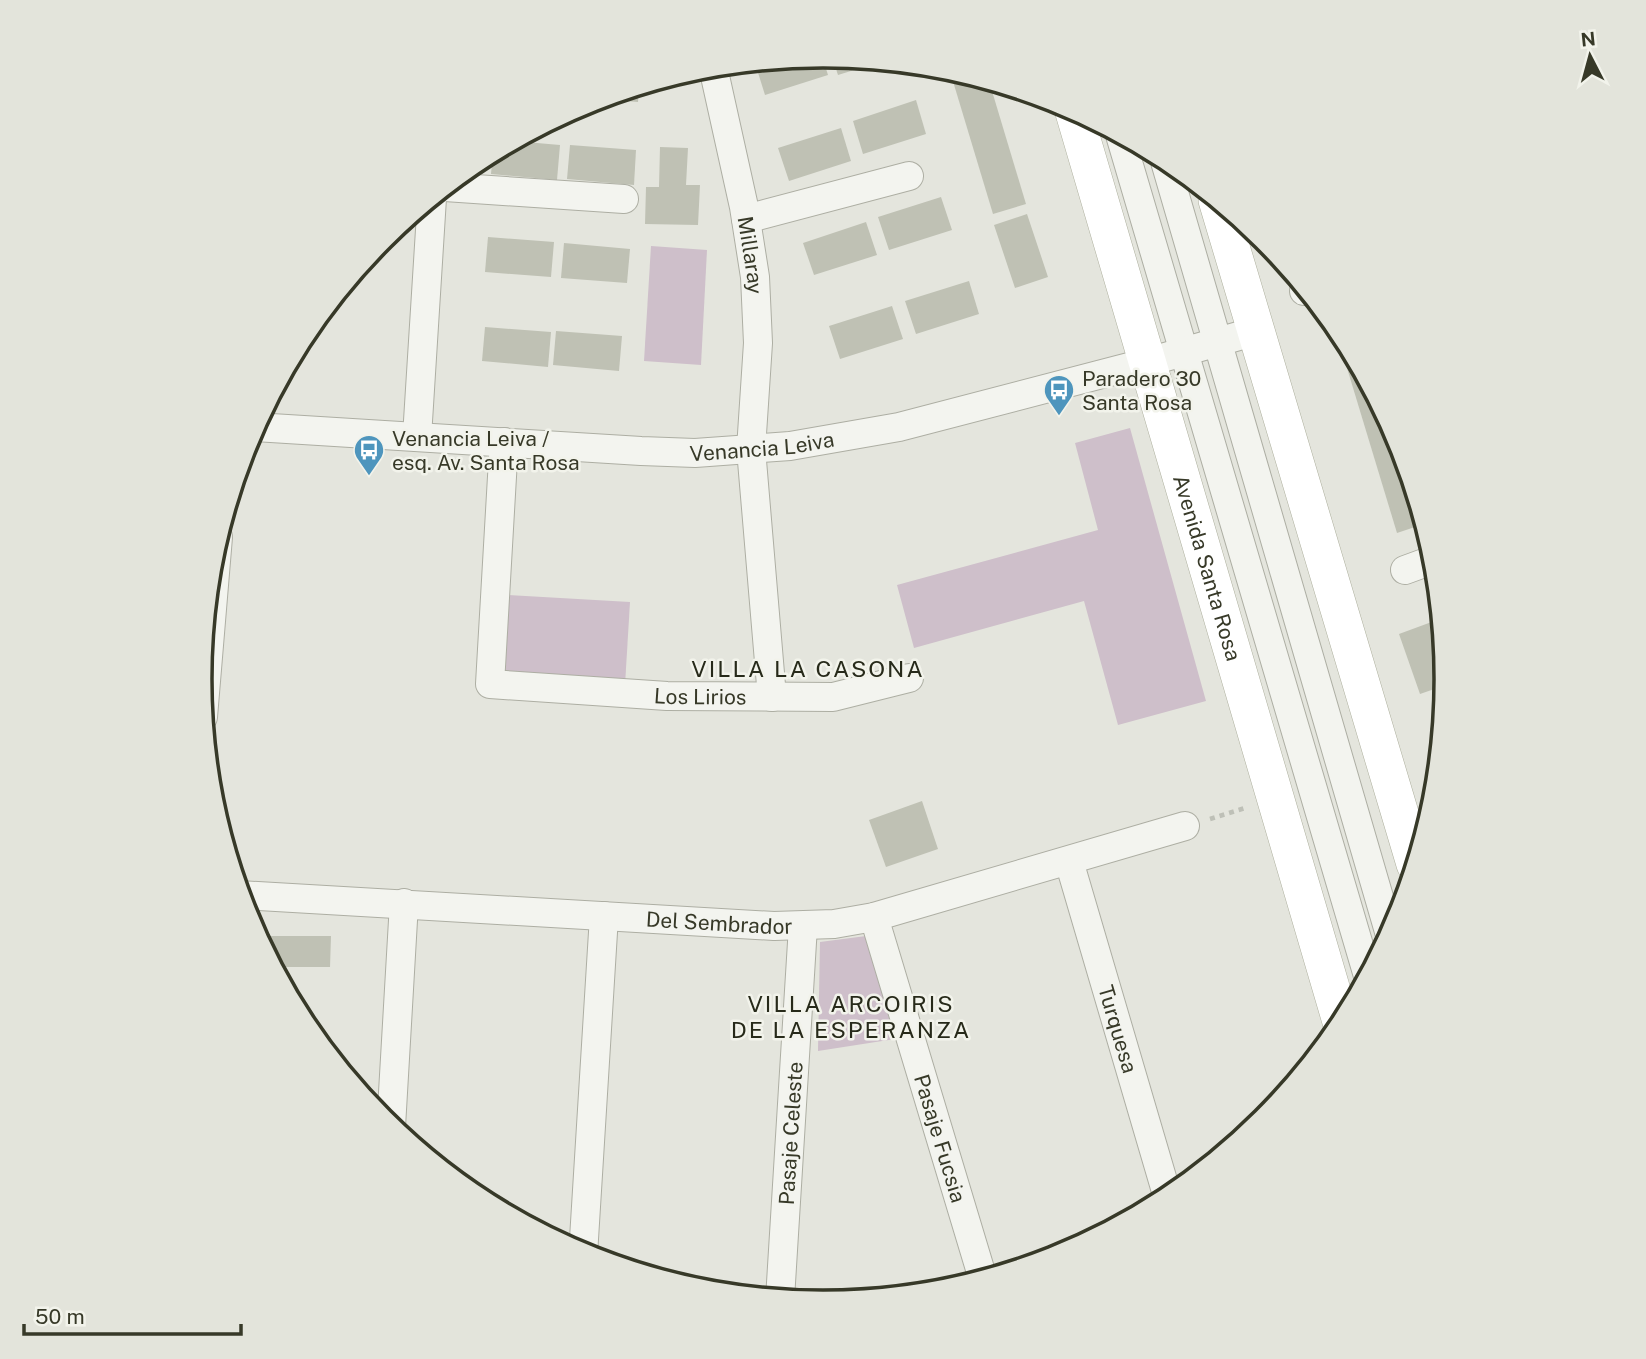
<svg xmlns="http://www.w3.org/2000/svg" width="1646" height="1359" font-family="'Public Sans',sans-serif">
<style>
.green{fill:#cebfca}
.building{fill:#bfc1b4}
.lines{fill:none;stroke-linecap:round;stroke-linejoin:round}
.minor-casing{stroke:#adaea3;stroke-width:30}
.major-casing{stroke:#adaf9d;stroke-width:38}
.path{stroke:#bec0b7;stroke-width:4.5;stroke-dasharray:5 5;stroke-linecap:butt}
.minor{stroke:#f3f4ef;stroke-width:28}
.major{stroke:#fff;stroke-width:37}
.labels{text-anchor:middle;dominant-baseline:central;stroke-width:5;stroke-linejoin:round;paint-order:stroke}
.street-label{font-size:21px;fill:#373928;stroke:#f2f3eb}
.poi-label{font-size:21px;fill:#373928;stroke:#f2f3eb;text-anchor:start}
.neighbourhood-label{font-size:23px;letter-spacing:2px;fill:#272a1a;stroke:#f2f3eb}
.rim{fill:none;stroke:#373928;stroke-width:3.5}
</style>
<rect width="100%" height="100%" fill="#e4e5dd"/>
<g class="green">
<polygon points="651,246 707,250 701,365 644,361"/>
<polygon points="1130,428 1206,701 1118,725 1084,601 914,648 897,585 1098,530 1075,443"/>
<polygon points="506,595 630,602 625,685 501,678"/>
<polygon points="866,936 895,1039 818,1051 820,942"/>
</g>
<g class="building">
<polygon points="822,56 828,75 765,95 755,63"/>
<polygon points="832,57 849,59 880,62 838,75"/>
<polygon points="965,74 989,81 1026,204 993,214 952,78"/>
<polygon points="639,87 638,102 600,99"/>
<polygon points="916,100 926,134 863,154 853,121"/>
<polygon points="841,128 851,161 789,181 778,148"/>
<polygon points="514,141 560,145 557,180 491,174 493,152"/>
<polygon points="570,145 636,150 634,185 567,179"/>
<polygon points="660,147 688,148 686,185 700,185 698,225 645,224 646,187 659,187"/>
<polygon points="941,197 952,230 889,250 878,217"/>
<polygon points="1027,214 1048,277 1015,288 994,225"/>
<polygon points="866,222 877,255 814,275 803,243"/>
<polygon points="488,237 554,242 551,277 485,272"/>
<polygon points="564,243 630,249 627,283 561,278"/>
<polygon points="969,281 979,314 916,334 905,301"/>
<polygon points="892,306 903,339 840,359 829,326"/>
<polygon points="485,327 551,332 548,367 482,361"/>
<polygon points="556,331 622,336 619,371 553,365"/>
<polygon points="1342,334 1399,441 1424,524 1397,533 1337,335"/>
<polygon points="1437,620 1442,635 1446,685 1420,694 1399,634"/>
<polygon points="1442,723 1440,746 1439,754 1430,728"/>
<polygon points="922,801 938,849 886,867 869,820"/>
<polygon points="256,936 331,936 330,967 273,967"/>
</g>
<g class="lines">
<g class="minor-casing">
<g id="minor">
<path id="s1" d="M713 67 744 207 755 277 758 343 751 449 772 697"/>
<polyline points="1120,135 1368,976"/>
<polyline points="1164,158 1390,935"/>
<polyline points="445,187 624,199"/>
<polyline points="746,219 909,176"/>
<polyline points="1304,291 1306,290"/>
<path id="s2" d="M255 427 641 451 695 453 790 446 899 427 1148 362 1256 331"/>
<polyline points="417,437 432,198"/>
<path id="s3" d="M504 442 490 684 667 696 833 697 909 678"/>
<polyline points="1405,570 1435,559"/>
<polyline points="203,717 218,537"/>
<path id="s4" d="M1069 861 1168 1198"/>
<path id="s5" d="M240 895 774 926 834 924 874 917 1185 826"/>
<path id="s6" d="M874 917 983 1279"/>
<polyline points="391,1127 404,903"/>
<polyline points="583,1255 604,916"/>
<path id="s7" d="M780 1299 803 926"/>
</g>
</g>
<g class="major-casing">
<g id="major">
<path id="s8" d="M1073 109 1342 1025"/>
<polyline points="1217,200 1415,864"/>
</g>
</g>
<polyline class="path" points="1210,819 1245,808"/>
<use href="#minor" class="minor"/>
<use href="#major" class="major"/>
</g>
<defs>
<g id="bus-pin" transform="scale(1.575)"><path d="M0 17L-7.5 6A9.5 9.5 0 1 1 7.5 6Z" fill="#4e95bd" stroke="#f2f3eb"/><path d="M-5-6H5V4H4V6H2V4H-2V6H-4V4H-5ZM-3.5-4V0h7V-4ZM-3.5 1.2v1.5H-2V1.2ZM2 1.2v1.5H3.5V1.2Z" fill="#fff"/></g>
</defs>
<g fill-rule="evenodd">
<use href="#bus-pin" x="1059" y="390"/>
<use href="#bus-pin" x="369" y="450"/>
</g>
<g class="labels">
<g class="street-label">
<text stroke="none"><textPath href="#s1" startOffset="192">Millaray</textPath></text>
<text stroke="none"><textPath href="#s2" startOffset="508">Venancia Leiva</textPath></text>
<text stroke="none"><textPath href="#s8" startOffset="478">Avenida Santa Rosa</textPath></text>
<text stroke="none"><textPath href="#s3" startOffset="453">Los Lirios</textPath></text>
<text stroke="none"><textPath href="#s5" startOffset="480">Del Sembrador</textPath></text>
<text stroke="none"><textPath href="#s4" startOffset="175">Turquesa</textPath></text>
<text stroke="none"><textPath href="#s7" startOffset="166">Pasaje Celeste</textPath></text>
<text stroke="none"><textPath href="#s6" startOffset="231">Pasaje Fucsia</textPath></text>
</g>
<g class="poi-label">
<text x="1082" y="378">Paradero 30<tspan x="1082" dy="24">Santa Rosa</tspan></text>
<text x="392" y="438">Venancia Leiva /<tspan x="392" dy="24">esq. Av. Santa Rosa</tspan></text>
</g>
<g class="neighbourhood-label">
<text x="808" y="668">VILLA LA CASONA</text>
<text x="851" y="1003">VILLA ARCOIRIS<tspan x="851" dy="26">DE LA ESPERANZA</tspan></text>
</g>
</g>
<path d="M0 0H1646V1359H0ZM212 679a611 611 0 1 1 1222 0a611 611 0 1 1-1222 0Z" fill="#e3e4db" fill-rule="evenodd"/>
<path class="rim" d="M212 679a611 611 0 1 1 1222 0a611 611 0 1 1-1222 0Z"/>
<g transform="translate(1590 56) rotate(354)" stroke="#f2f3eb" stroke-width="5" paint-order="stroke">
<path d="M0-5L12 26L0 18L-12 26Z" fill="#373928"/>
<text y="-10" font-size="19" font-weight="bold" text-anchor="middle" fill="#373928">N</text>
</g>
<path d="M24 1324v10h217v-10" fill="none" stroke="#373928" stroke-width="3.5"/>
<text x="35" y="1324" font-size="21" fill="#373928" stroke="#f2f3eb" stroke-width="5" paint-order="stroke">50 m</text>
</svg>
